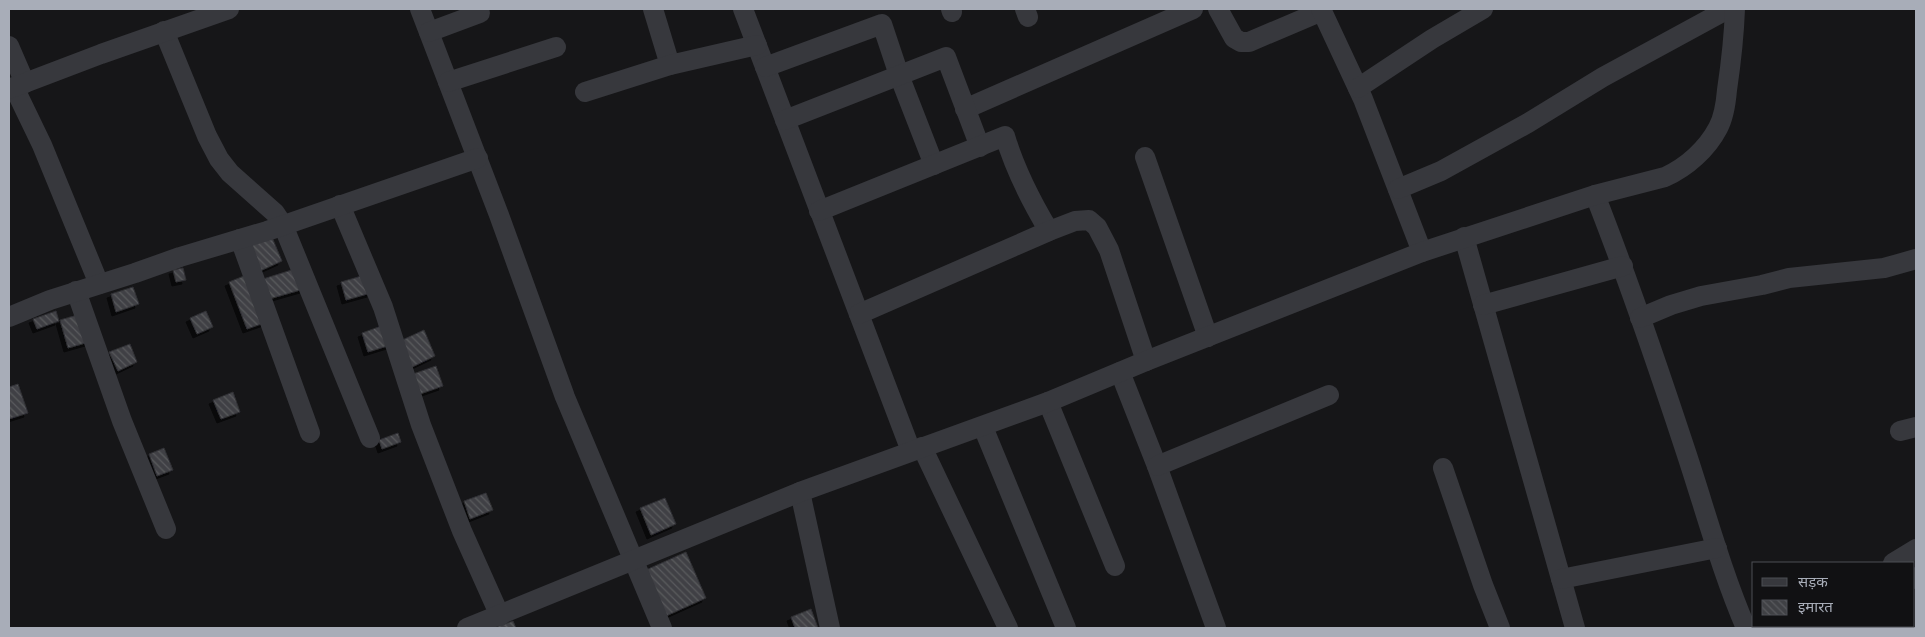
<svg xmlns="http://www.w3.org/2000/svg" width="1925" height="637" font-family="'Alegreya Sans','Noto Sans Devanagari',sans-serif">
<style>
.building{fill:url(#building-back-hatch);stroke:#303034;filter:url(#shadow)}
.lines{fill:none;stroke-linecap:round;stroke-linejoin:round}
.minor{stroke:#37383d;stroke-width:20}
</style>
<defs>
<pattern id="building-back-hatch" width="6" height="6" patternUnits="userSpaceOnUse" patternTransform="scale(1.25)"><rect width="6" height="6" fill="#404145"/><path d="M-1 5l2 2M0 0l6 6M5-1l2 2" fill="none" stroke="#595a5e"/></pattern>
<filter id="shadow"><feDropShadow dx="-4" dy="4" stdDeviation="0" flood-color="#0009"/></filter>
</defs>
<rect width="100%" height="100%" fill="#161618"/>
<g class="building">
<polygon points="271,235 282,261 260,271 249,245"/>
<polygon points="183,268 186,280 176,282 173,270"/>
<polygon points="298,268 304,289 269,299 263,279"/>
<polygon points="249,274 267,322 247,329 229,282"/>
<polygon points="365,275 371,293 346,300 341,282"/>
<polygon points="133,287 139,304 116,312 111,294"/>
<polygon points="56,311 59,321 37,329 33,319"/>
<polygon points="206,311 213,327 197,334 190,318"/>
<polygon points="81,314 89,342 68,348 60,320"/>
<polygon points="387,324 394,344 368,352 362,333"/>
<polygon points="424,330 435,356 410,368 398,342"/>
<polygon points="130,344 137,362 118,371 109,352"/>
<polygon points="436,366 443,386 420,394 413,374"/>
<polygon points="18,384 28,413 9,419 9,387"/>
<polygon points="233,392 240,412 221,419 213,400"/>
<polygon points="398,433 401,442 382,449 379,440"/>
<polygon points="164,448 173,470 157,476 149,454"/>
<polygon points="486,493 493,510 470,519 464,501"/>
<polygon points="665,498 676,524 651,535 640,508"/>
<polygon points="686,552 706,598 666,616 646,570"/>
<polygon points="811,609 818,628 795,628 791,617"/>
<polygon points="513,621 516,628 493,628"/>
</g>
<g class="lines">
<g class="minor">
<polyline points="420,9 499,215 565,397 662,628"/>
<polyline points="653,9 670,65"/>
<polyline points="743,9 911,451"/>
<polyline points="951,9 952,12"/>
<polyline points="1025,9 1028,17"/>
<polyline points="1218,9 1234,38 1241,42 1249,42 1322,11"/>
<polyline points="1321,9 1363,99 1422,252"/>
<polyline points="164,31 207,136 219,159 230,173 275,213 283,225 370,438"/>
<polyline points="429,32 480,13"/>
<polyline points="9,46 25,83"/>
<polyline points="765,67 882,24 899,75 934,165"/>
<polyline points="448,82 556,47"/>
<polyline points="14,87 42,145 99,284"/>
<polyline points="1358,88 1432,39 1483,9"/>
<polyline points="9,89 101,54 229,9"/>
<polyline points="585,92 670,65 757,45"/>
<polyline points="965,109 1193,9"/>
<polyline points="785,120 946,57 980,147"/>
<polyline points="1145,157 1208,337"/>
<polyline points="1398,189 1441,171 1528,123 1603,77 1728,9"/>
<path d="M1595 195C1628 279 1657 364 1685 449 1705 509 1721 570 1746 628"/>
<polyline points="340,205 383,307 421,425 462,531 500,616"/>
<path d="M819 211 1005 136C1015 170 1031 201 1049 231"/>
<polyline points="1464,237 1575,628"/>
<polyline points="240,239 310,433"/>
<polyline points="76,291 122,421 166,529"/>
<polyline points="1483,305 1623,266"/>
<polyline points="859,314 1049,231 1075,221 1089,220 1097,227 1109,250 1146,361"/>
<polyline points="9,317 50,300 135,273 180,257 267,231 478,158"/>
<polyline points="1640,318 1671,305 1701,296 1762,285 1789,278 1884,268 1916,259"/>
<polyline points="1120,372 1157,466 1216,628"/>
<polyline points="1048,402 1115,566"/>
<polyline points="983,427 1066,628"/>
<polyline points="1900,431 1916,427"/>
<polyline points="922,447 1008,628"/>
<polyline points="1157,466 1329,395"/>
<polyline points="1443,468 1483,585 1500,628"/>
<polyline points="800,492 830,628"/>
<polyline points="1893,563 1916,549"/>
<polyline points="1561,579 1717,548"/>
<polyline points="1914,579 1916,577"/>
<polyline points="1858,626 1858,628"/>
<path d="M467 628 800 492 1048 402 1146 361 1422 252 1595 195 1665 177C1687 167 1707 149 1718 128 1724 117 1726 102 1727 90 1731 63 1734 36 1735 9"/>
<polyline points="1796,628 1800,626"/>
<polyline points="1836,628 1840,626"/>
</g>
</g>
<rect width="1925" height="637" fill="none" stroke="#a8adb8" stroke-width="20"/>
<rect x="1752" y="562" width="162" height="65" fill="#111113" stroke="#4d4f55"/>
<rect x="1762" y="578" width="25" height="8" fill="#37383d" stroke="#4d4f55"/>
<text x="1798" y="587" font-size="15" fill="#a8adb8">सड़क</text>
<rect x="1762" y="600" width="25" height="15" fill="url(#building-back-hatch)" stroke="#4d4f55"/>
<text x="1798" y="612" font-size="15" fill="#a8adb8">इमारत</text>
</svg>
